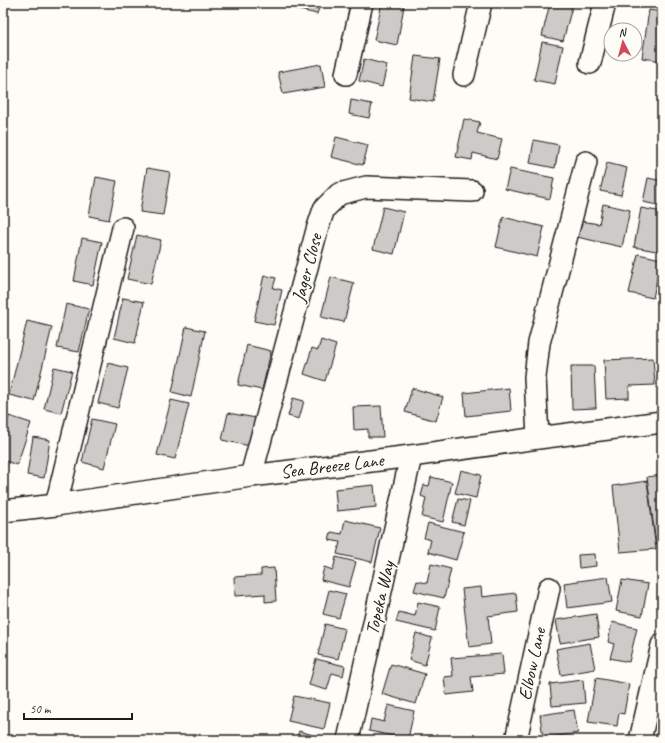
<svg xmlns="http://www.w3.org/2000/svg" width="665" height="743" font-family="Caveat,sans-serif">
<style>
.building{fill:#cccbc8;stroke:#1c1c1c}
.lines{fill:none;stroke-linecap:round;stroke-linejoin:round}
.minor-casing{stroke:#1c1c1c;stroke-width:24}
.minor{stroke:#fdfcf7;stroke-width:21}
.labels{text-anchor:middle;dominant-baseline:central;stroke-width:3.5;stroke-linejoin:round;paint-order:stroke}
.street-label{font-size:19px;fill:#1c1c1c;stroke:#fdfcf7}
</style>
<rect width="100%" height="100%" fill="#fdfcf7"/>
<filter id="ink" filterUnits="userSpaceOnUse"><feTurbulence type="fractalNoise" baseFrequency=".025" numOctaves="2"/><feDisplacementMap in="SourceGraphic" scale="8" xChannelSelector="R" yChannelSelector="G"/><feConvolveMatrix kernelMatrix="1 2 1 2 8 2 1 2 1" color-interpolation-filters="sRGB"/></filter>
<g filter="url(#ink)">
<g class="building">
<polygon points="297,3 320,4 317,14 295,9"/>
<polygon points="382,3 388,3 404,6 397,45 374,40"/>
<polygon points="550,3 573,3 563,41 542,36"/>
<polygon points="649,10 662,12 662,61 642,58"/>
<polygon points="542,42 563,46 555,84 534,80"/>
<polygon points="415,56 440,59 433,102 409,98"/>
<polygon points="364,59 387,65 382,87 359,81"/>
<polygon points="321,64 325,87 283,94 278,72"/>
<polygon points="351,100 372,104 369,118 349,114"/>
<polygon points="464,119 480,122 477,133 502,139 497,159 473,153 472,160 456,157"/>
<polygon points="336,137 368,145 363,165 331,157"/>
<polygon points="534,140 559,145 555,168 530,163"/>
<polygon points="607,163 627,168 621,195 600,191"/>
<polygon points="147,168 170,172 163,215 140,212"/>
<polygon points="510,169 554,178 550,199 505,189"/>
<polygon points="96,177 117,181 109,220 89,216"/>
<polygon points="648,178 662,181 662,206 643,202"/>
<polygon points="603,204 630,210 622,247 577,237 581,221 599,224"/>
<polygon points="383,207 404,212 394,254 373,249"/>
<polygon points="641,208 662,212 662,252 634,247"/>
<polygon points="503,217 544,227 537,257 496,247"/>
<polygon points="137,235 161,240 151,284 127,279"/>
<polygon points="82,238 102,242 93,285 74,281"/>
<polygon points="638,254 661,259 653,298 629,293"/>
<polygon points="264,275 276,278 273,288 282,290 274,325 254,321"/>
<polygon points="331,277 354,283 344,322 321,317"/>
<polygon points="123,298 144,302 135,343 114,338"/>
<polygon points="66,304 89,309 79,352 57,348"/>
<polygon points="27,321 52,327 34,401 9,395"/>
<polygon points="186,327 205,331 191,397 172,392"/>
<polygon points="321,340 336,345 325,381 304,374 312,348 318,350"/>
<polygon points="247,345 271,351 262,390 238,385"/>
<polygon points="653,358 655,385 629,386 629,398 606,399 604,360"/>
<polygon points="108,363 128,368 118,408 98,403"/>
<polygon points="571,366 594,366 596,408 572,409"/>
<polygon points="54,367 72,371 61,413 44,409"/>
<polygon points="412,388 443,397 436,421 405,412"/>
<polygon points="509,388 511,411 466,416 464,393"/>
<polygon points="293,398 304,401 299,419 288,416"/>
<polygon points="171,400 189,404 175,459 157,455"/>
<polygon points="381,406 383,437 368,437 368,429 354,430 353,407"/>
<polygon points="228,413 256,418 250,446 222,440"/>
<polygon points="9,416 31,423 17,465 3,460 3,435"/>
<polygon points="92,419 115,424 104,468 82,462"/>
<polygon points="33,437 50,440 44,478 27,475"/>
<polygon points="461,470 481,475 476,498 455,493"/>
<polygon points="662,475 662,543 656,544 647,477"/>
<polygon points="431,477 452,482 443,522 422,517 426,498 421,496 424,485 429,486"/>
<polygon points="647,481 656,549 620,552 613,486"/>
<polygon points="374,485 376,507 337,511 335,489"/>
<polygon points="458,499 470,501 464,525 452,522"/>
<polygon points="345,520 380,528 372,562 337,554 340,542 329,540 331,532 342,534"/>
<polygon points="428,523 464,532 456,560 428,552 431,540 424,538"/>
<polygon points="595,554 596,566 579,568 578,555"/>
<polygon points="336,557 356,562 349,587 321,580 324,567 333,570"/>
<polygon points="431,564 451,569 444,598 414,591 417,581 427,583"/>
<polygon points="274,568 276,601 265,602 265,594 235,596 234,577 261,575 261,569"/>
<polygon points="608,577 612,602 567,608 564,583"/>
<polygon points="622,580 648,584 642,616 616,611"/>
<polygon points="481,587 482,597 516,593 518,612 488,616 491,644 469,647 462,589"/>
<polygon points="329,590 346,594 339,618 323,614"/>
<polygon points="418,602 440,607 435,631 396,622 399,612 415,616"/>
<polygon points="596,614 599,637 560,643 556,620"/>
<polygon points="612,622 637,628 629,662 610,658 614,644 608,642"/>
<polygon points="325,624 345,629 338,659 318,655"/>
<polygon points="416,633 432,638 425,665 409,660"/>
<polygon points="590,643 595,669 561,675 556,649"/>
<polygon points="502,654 504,674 471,677 473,692 446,695 444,677 453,676 451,658"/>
<polygon points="316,659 345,666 343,676 332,673 327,690 309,685"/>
<polygon points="391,664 425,674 416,704 382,694"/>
<polygon points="596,678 629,684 624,714 619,713 617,726 588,722"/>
<polygon points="583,680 585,703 552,706 550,684"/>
<polygon points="294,696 330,703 324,729 288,721"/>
<polygon points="388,705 414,711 408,739 369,731 371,719 384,722"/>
<polygon points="574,710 578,733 543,738 540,715"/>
<polygon points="299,731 316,736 315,740 296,740"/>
</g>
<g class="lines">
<g class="minor-casing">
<g id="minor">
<polyline points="590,63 605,3"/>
<polyline points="346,74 362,3"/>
<polyline points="464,75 481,3"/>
<polyline points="538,438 535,377 539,343 586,162"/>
<polyline points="251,476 317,230 324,209 339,194 366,187 472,191"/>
<polyline points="56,505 123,228"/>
<polyline points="3,511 56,505 251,476 411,456 538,438 662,422"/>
<polyline points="348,740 411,456"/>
<polyline points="516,740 549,588"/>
<polyline points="640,740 662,645"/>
</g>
</g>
<use href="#minor" class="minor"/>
</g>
</g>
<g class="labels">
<g class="street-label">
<text transform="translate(307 268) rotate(-75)">Jager Close</text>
<text transform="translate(332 466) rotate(-7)">Sea Breeze Lane</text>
<text transform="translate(380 598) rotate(-77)">Topeka Way</text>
<text transform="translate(532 664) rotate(-78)">Elbow Lane</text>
</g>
</g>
<rect width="665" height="743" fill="none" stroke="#fdfcf7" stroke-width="16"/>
<rect x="8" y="8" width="649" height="727" fill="none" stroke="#1c1c1c" stroke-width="1.5" filter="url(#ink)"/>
<g transform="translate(623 42) rotate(354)"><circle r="19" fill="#fdfcf7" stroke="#a3a29f"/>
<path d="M0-3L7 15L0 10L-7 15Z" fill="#d1495b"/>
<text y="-6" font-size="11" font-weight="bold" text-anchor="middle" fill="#1c1c1c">N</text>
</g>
<path d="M24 713v6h108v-6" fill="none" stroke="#1c1c1c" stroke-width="2"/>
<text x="30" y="713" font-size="12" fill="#1c1c1c" stroke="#fdfcf7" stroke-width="3" paint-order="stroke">50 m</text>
</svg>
